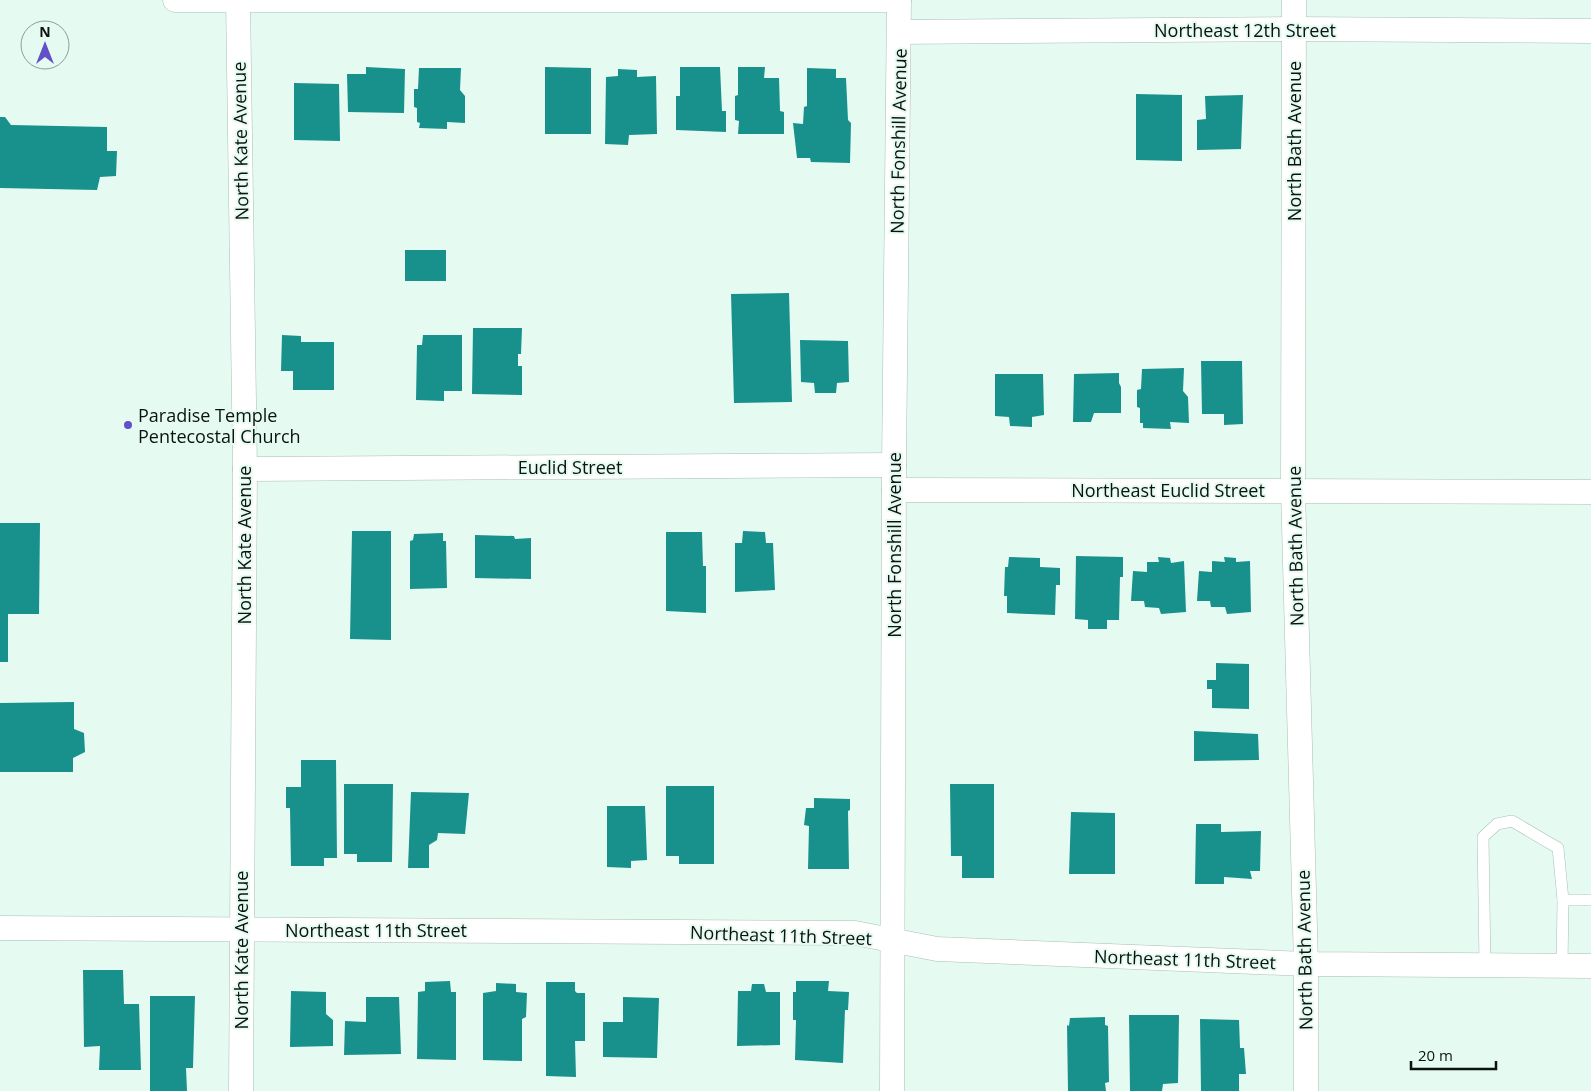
<svg xmlns="http://www.w3.org/2000/svg" width="1591" height="1091" font-family="'Open Sans',sans-serif">
<style>
.building{fill:#18908c}
.lines{fill:none;stroke-linecap:round;stroke-linejoin:round}
.service-casing{stroke:#a9beb5;stroke-width:12}
.minor-casing{stroke:#a9beb5;stroke-width:25}
.service{stroke:#fff;stroke-width:11}
.minor{stroke:#fff;stroke-width:24}
.poi-dot{fill:#6250c9;stroke:#e5fbf1;stroke-width:2}
.labels{text-anchor:middle;dominant-baseline:central;stroke-width:4;stroke-linejoin:round;paint-order:stroke}
.street-label{font-size:18px;fill:#0b120f;stroke:#e5fbf1}
.poi-label{font-size:18px;fill:#0b120f;stroke:#e5fbf1;text-anchor:start}
</style>
<rect width="100%" height="100%" fill="#e5fbf1"/>
<g class="building">
<polygon points="366,67 405,69 404,113 348,112 347,74 366,74"/>
<polygon points="545,67 591,68 591,134 545,134"/>
<polygon points="680,67 720,67 722,111 726,111 726,132 676,130 676,96 680,96"/>
<polygon points="738,67 765,67 764,78 779,78 780,111 784,112 784,134 738,134 739,121 735,120 735,96 738,95"/>
<polygon points="419,68 461,68 460,90 465,96 465,123 447,122 447,129 419,128 420,123 417,122 417,108 414,107 414,89 418,89"/>
<polygon points="807,68 836,69 836,78 846,78 848,120 851,123 850,163 811,162 810,158 797,158 793,123 803,124 804,107 807,106"/>
<polygon points="618,69 637,70 637,77 656,76 657,134 629,135 628,145 605,144 606,77 618,76"/>
<polygon points="294,83 339,84 340,141 294,140"/>
<polygon points="1136,94 1182,95 1182,161 1136,160"/>
<polygon points="1243,95 1241,149 1197,150 1197,120 1206,119 1205,96"/>
<polygon points="0,117 5,117 11,125 107,127 107,151 117,151 116,176 100,177 97,190 0,188"/>
<rect x="405" y="250" width="41" height="31"/>
<polygon points="789,293 792,402 734,403 731,294"/>
<polygon points="473,328 522,328 521,354 518,354 518,366 522,366 522,395 472,394"/>
<polygon points="282,335 301,336 301,342 334,342 334,390 293,390 293,371 281,371"/>
<polygon points="423,335 462,335 462,391 444,391 444,401 416,400 417,345 422,345"/>
<polygon points="800,340 848,341 849,382 837,383 836,393 815,393 814,383 801,382"/>
<polygon points="1201,361 1242,361 1243,424 1224,425 1224,414 1202,414"/>
<polygon points="1184,368 1183,391 1188,397 1189,423 1170,422 1171,429 1143,428 1143,423 1140,423 1140,408 1137,407 1137,390 1141,389 1142,369"/>
<polygon points="1119,373 1119,383 1121,387 1121,413 1094,413 1091,422 1073,422 1074,374"/>
<polygon points="995,374 1043,374 1044,415 1032,417 1032,427 1010,426 1009,417 995,416"/>
<polygon points="0,523 40,523 39,614 8,614 8,662 0,662"/>
<polygon points="352,531 391,531 391,640 350,639"/>
<polygon points="743,531 765,532 766,543 773,543 775,590 735,592 735,543 742,543"/>
<polygon points="666,532 702,532 703,566 706,566 706,613 666,611"/>
<polygon points="443,533 443,541 446,541 447,588 410,589 410,541 413,540 414,534"/>
<polygon points="475,535 514,536 515,539 531,538 531,579 475,578"/>
<polygon points="1076,556 1123,557 1123,577 1120,577 1119,620 1107,620 1107,629 1088,629 1088,620 1075,619"/>
<polygon points="1009,557 1040,558 1040,567 1060,568 1060,585 1056,585 1055,615 1007,613 1007,596 1004,596 1005,567 1008,567"/>
<polygon points="1158,557 1170,558 1171,563 1184,561 1186,612 1161,614 1159,608 1145,607 1144,601 1131,601 1133,571 1147,572 1147,562 1159,562"/>
<polygon points="1224,557 1236,558 1236,562 1250,561 1251,612 1227,614 1225,607 1211,607 1210,601 1197,601 1199,571 1212,572 1212,561 1225,562"/>
<polygon points="1216,663 1249,664 1249,709 1212,708 1212,689 1207,689 1207,680 1216,680"/>
<polygon points="74,702 74,729 84,733 85,752 73,758 73,772 0,772 0,703"/>
<polygon points="1194,731 1258,734 1259,760 1194,761"/>
<polygon points="301,760 336,760 337,858 324,858 324,866 291,866 290,808 286,808 286,787 301,787"/>
<polygon points="344,784 393,784 392,862 357,862 357,854 344,854"/>
<polygon points="950,784 994,784 994,878 962,878 962,856 951,856"/>
<polygon points="666,786 714,786 714,864 679,864 679,856 666,856"/>
<polygon points="411,792 469,793 465,834 438,833 437,840 429,845 429,868 408,868"/>
<polygon points="814,798 850,799 850,810 848,811 849,869 808,869 809,826 804,825 806,808 814,808"/>
<polygon points="607,806 645,806 647,860 631,861 631,868 607,867"/>
<polygon points="1071,812 1115,813 1115,874 1069,874"/>
<polygon points="1196,824 1221,824 1221,832 1261,831 1260,871 1250,871 1252,879 1224,877 1224,884 1195,884"/>
<polygon points="83,970 123,970 124,1004 139,1004 141,1070 99,1070 100,1046 84,1047"/>
<polygon points="450,981 451,992 456,992 456,1060 417,1059 418,992 425,991 425,982"/>
<polygon points="796,981 829,981 828,991 849,992 848,1010 845,1010 843,1063 795,1060 796,1020 793,1020 793,992 796,992"/>
<polygon points="546,982 575,982 575,991 577,993 585,993 585,1041 575,1041 576,1077 546,1076"/>
<polygon points="496,983 516,984 516,992 527,993 526,1017 522,1019 522,1061 483,1060 483,993 496,991"/>
<polygon points="752,984 764,984 766,992 780,992 780,1045 737,1046 738,991 751,991"/>
<polygon points="291,991 326,992 326,1014 333,1020 333,1046 290,1047"/>
<polygon points="150,996 195,996 193,1068 186,1068 187,1091 150,1091"/>
<polygon points="366,997 399,997 401,1054 344,1055 345,1021 366,1022"/>
<polygon points="623,997 659,998 657,1058 603,1057 603,1022 623,1022"/>
<polygon points="1129,1015 1179,1015 1178,1083 1163,1084 1162,1091 1130,1091"/>
<polygon points="1105,1017 1105,1025 1108,1026 1109,1082 1105,1083 1106,1091 1068,1091 1067,1025 1069,1026 1070,1018"/>
<polygon points="1200,1019 1239,1020 1240,1048 1244,1048 1246,1074 1239,1074 1239,1091 1201,1091"/>
</g>
<g class="lines">
<g class="service-casing">
<g id="service">
<polyline points="1563,900 1591,900"/>
<polyline points="1485,966 1483,837 1497,824 1512,821 1558,848 1563,900 1562,966"/>
</g>
</g>
<g class="minor-casing">
<g id="minor">
<polyline points="175,0 899,0"/>
<polyline points="238,0 245,469 241,1091"/>
<polyline points="1294,0 1293,490 1306,964 1306,1091"/>
<polyline points="899,32 1294,29 1591,31"/>
<polyline points="245,469 894,465"/>
<polyline points="894,490 1591,492"/>
<polyline points="0,928 855,933 937,949 1306,964 1591,966"/>
<polyline points="892,1091 894,465 899,0"/>
</g>
</g>
<use href="#service" class="service"/>
<use href="#minor" class="minor"/>
</g>
<circle class="poi-dot" cx="128" cy="425" r="5"/>
<g class="labels">
<g class="street-label">
<text x="1245" y="30">Northeast 12th Street</text>
<text transform="translate(240 141) rotate(-91)">North Kate Avenue</text>
<text transform="translate(898 141) rotate(-89)">North Fonshill Avenue</text>
<text transform="translate(1294 141) rotate(-90)">North Bath Avenue</text>
<text x="570" y="467">Euclid Street</text>
<text x="1168" y="490">Northeast Euclid Street</text>
<text transform="translate(244 545) rotate(-90)">North Kate Avenue</text>
<text transform="translate(894 545) rotate(-90)">North Fonshill Avenue</text>
<text transform="translate(1295 546) rotate(-91)">North Bath Avenue</text>
<text x="376" y="930">Northeast 11th Street</text>
<text transform="translate(781 935) rotate(2)">Northeast 11th Street</text>
<text transform="translate(241 950) rotate(-90)">North Kate Avenue</text>
<text transform="translate(1304 950) rotate(-91)">North Bath Avenue</text>
<text transform="translate(1185 959) rotate(2)">Northeast 11th Street</text>
</g>
<g class="poi-label">
<text x="138" y="415">Paradise Temple<tspan x="138" dy="21">Pentecostal Church</tspan></text>
</g>
</g>
<g transform="translate(45 45)"><circle r="24" fill="#e5fbf1" stroke="#8e9e97"/>
<path d="M0-4L9 19L0 12L-9 19Z" fill="#6250c9"/>
<text y="-8" font-size="14" font-weight="bold" text-anchor="middle" fill="#0b120f">N</text>
</g>
<path d="M1411 1061v8h85v-8" fill="none" stroke="#0b120f" stroke-width="2.5"/>
<text x="1418" y="1061" font-size="15" fill="#0b120f" stroke="#e5fbf1" stroke-width="4" paint-order="stroke">20 m</text>
</svg>
